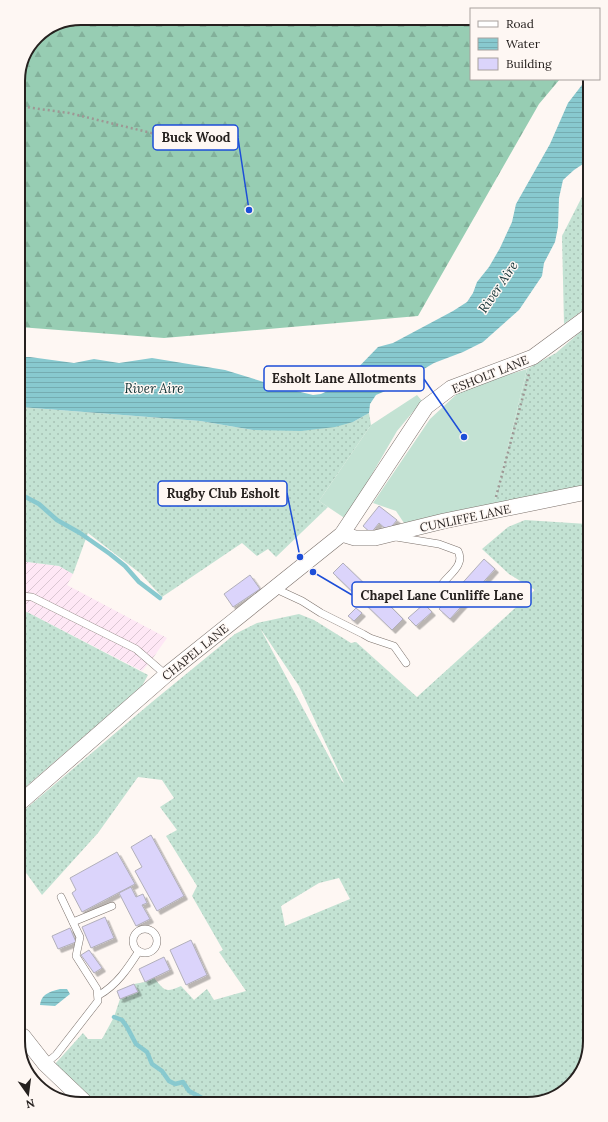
<svg xmlns="http://www.w3.org/2000/svg" width="608" height="1122" font-family="Lora,serif">
<style>
.industrial{fill:url(#industrial-furrows)}
.grass{fill:url(#grass-dots);fill-rule:evenodd}
.forest{fill:url(#forest-firs)}
.garden{fill:#c3e2d3}
.water{fill:url(#water-rules)}
.lines{fill:none;stroke-linecap:round;stroke-linejoin:round}
.stream{stroke:#88c9cf;stroke-width:4.5}
.building{fill:#dbd4fb;stroke:#b1afba;filter:url(#shadow)}
.lane-casing{stroke:#7c726c;stroke-width:8}
.street-casing{stroke:#7c726c;stroke-width:16}
.path{stroke:#9e9794;stroke-width:2.5;stroke-dasharray:2 3;stroke-linecap:butt}
.lane{stroke:#fff;stroke-width:7}
.street{stroke:#fff;stroke-width:15}
.labels{text-anchor:middle;dominant-baseline:central;stroke-width:3;stroke-linejoin:round;paint-order:stroke}
.street-label{font-size:12px;fill:#26211f;stroke:#fef7f3}
.water-label{font-size:13px;font-style:italic;fill:#0e2f32;stroke:#fef7f3}
.rim{fill:none;stroke:#26211f;stroke-width:2}
.leader{fill:none;stroke:#1d4ed8;stroke-width:1.5}
.callout-dot{fill:#1d4ed8;stroke:#fef7f3;stroke-width:1.5}
.callout{fill:#fef7f3;stroke:#1d4ed8;stroke-width:1.5}
.callout-label{font-size:13px;text-anchor:middle;font-weight:bold;fill:#26211f}
</style>
<defs>
<pattern id="industrial-furrows" width="10" height="10" patternUnits="userSpaceOnUse"><rect width="10" height="10" fill="#fee7f5"/><path d="M-1 1l2-2M0 10L10 0M9 11l2-2" fill="none" stroke="#dac6d2"/></pattern>
<pattern id="grass-dots" width="8" height="8" patternUnits="userSpaceOnUse"><rect width="8" height="8" fill="#c3e2d3"/><path d="M2 2h.1M6 6h.1" fill="none" stroke="#a7c2b5" stroke-width="1.8" stroke-linecap="round"/></pattern>
<pattern id="forest-firs" width="22" height="20" patternUnits="userSpaceOnUse"><rect width="22" height="20" fill="#97cdb3"/><path d="M5 1l3.5 6h-7zM16 11l3.5 6h-7z" fill="#82b09a"/></pattern>
<pattern id="water-rules" width="6" height="5" patternUnits="userSpaceOnUse"><rect width="6" height="5" fill="#88c9cf"/><path d="M0 2.5h6" fill="none" stroke="#75acb1"/></pattern>
<filter id="shadow"><feDropShadow dx="3.5" dy="3.5" stdDeviation="0" flood-color="#0004"/></filter>
</defs>
<rect width="100%" height="100%" fill="#fef7f3"/>
<polygon class="industrial" points="20,561 59,566 73,574 67,585 167,638 150,662 142,671 27,612 21,615"/>
<g class="grass">
<polygon points="586,189 586,308 564,324 562,236"/>
<polygon points="586,327 587,485 493,508 527,369 556,353"/>
<polygon points="20,407 200,421 253,430 353,422 369,413 371,425 319,501 328,507 276,557 268,549 257,556 242,543 162,597 141,574 88,533 73,574 59,566 20,561"/>
<path d="M525 520 587 524 590 1041 579 1076 551 1099 95 1104 55 1064 83 1033 88 1039H102L114 1017 120 999 137 992 134 984 145 982 154 978C165 991 165 993 181 986L194 1000 207 989 214 1000 246 991 219 952 223 950 192 896 197 886 166 836 177 830 160 807 174 798 162 780 138 777 98 833 42 895 22 867V812L152 702 235 634 257 623 299 614 314 620 351 643 356 642 417 697 535 590 509 574 482 549 508 527ZM260 628 299 686 344 783 342 781ZM339 878 350 899 285 926 281 906 319 883Z"/>
<polygon points="27,612 148,675 142,686 22,790 21,615"/>
</g>
<polygon class="forest" points="81,18 471,18 471,79 560,79 539,104 418,316 164,338 19,327 18,77 37,36"/>
<g class="garden">
<polygon points="527,369 493,508 406,526 396,511 373,503 430,419 459,392 487,381"/>
<polygon points="417,395 422,401 397,431 346,519 319,501 371,425"/>
</g>
<g class="water">
<polygon points="585,81 586,162 574,170 563,180 559,198 558,227 555,242 544,263 542,276 519,310 483,342 463,352 434,363 412,376 397,386 376,395 370,404 369,413 353,422 335,427 301,431 253,430 200,421 20,407 19,357 30,357 74,363 94,359 119,363 152,358 225,370 280,387 313,395 321,394 338,386 348,378 378,347 393,343 453,311 467,302 473,293 477,282 489,267 500,248 512,222 516,204 550,144 568,103"/>
<path d="M60 989H67L70 994 55 1006 40 1005C42 993 50 992 60 989Z"/>
</g>
<g class="lines">
<g class="stream">
<polyline points="20,494 39,504 57,520 80,533 110,554 125,566 139,582 160,598"/>
<polyline points="114,1017 122,1020 127,1027 136,1044 147,1052 152,1064 162,1071 169,1081 175,1084 183,1082 189,1091 202,1098 204,1103"/>
</g>
</g>
<g class="building">
<polygon points="379,506 397,520 388,531 379,523 371,533 363,526"/>
<polygon points="484,559 495,569 450,619 439,609"/>
<polygon points="343,563 373,592 381,584 393,595 386,602 403,619 392,630 333,573"/>
<polygon points="250,575 260,589 233,607 224,594"/>
<polygon points="424,604 432,612 416,626 408,618"/>
<polygon points="356,608 362,613 354,621 348,616"/>
<polygon points="151,835 184,896 157,911 135,871 142,867 131,847"/>
<polygon points="117,852 135,884 82,912 72,893 76,890 70,878"/>
<polygon points="131,887 136,897 143,894 147,903 142,905 150,919 136,926 119,893"/>
<polygon points="105,917 114,938 91,948 82,927"/>
<polygon points="70,928 76,942 58,949 52,936"/>
<polygon points="191,940 207,975 186,985 170,950"/>
<polygon points="89,950 102,968 94,973 81,955"/>
<polygon points="164,957 170,970 145,982 139,969"/>
<polygon points="134,984 138,992 120,999 117,991"/>
</g>
<g class="lines">
<g class="lane-casing">
<g id="lane">
<path d="M396 537 439 544 458 551C465 564 451 573 443 583"/>
<polyline points="274,588 302,601 321,613 363,634 370,638 394,646 406,663"/>
<polyline points="21,596 32,597 136,649 166,675"/>
<polyline points="73,922 112,906"/>
<circle cx="145" cy="941" r="12"/>
<path d="M99 995C117 985 128 968 139 951"/>
<polyline points="45,1064 56,1055 98,1001 97,989 76,956 80,937 61,897"/>
</g>
</g>
<g class="street-casing">
<g id="street">
<polyline points="342,534 355,538 375,538 444,521 587,492"/>
<polyline points="22,801 166,675 342,534 426,407 451,388 533,357 586,318"/>
<polyline points="23,1036 45,1064 87,1104"/>
</g>
</g>
<g class="path">
<polyline points="18,106 69,113 205,146"/>
<polyline points="496,497 529,374"/>
</g>
<use href="#lane" class="lane"/>
<use href="#street" class="street"/>
</g>
<g class="labels">
<g class="street-label">
<text transform="translate(490 374) rotate(-22)">ESHOLT LANE</text>
<text transform="translate(465 518) rotate(-12)">CUNLIFFE LANE</text>
<text transform="translate(195 652) rotate(-39)">CHAPEL LANE</text>
</g>
<g class="water-label">
<text transform="translate(498 287) rotate(-56)">River Aire</text>
<text x="154" y="388">River Aire</text>
</g>
</g>
<path d="M0 0H608V1122H0ZM81 25H527A56 56 0 0 1 583 81V1041A56 56 0 0 1 527 1097H81A56 56 0 0 1 25 1041V81A56 56 0 0 1 81 25Z" fill="#fef7f3" fill-rule="evenodd"/>
<path class="rim" d="M81 25H527A56 56 0 0 1 583 81V1041A56 56 0 0 1 527 1097H81A56 56 0 0 1 25 1041V81A56 56 0 0 1 81 25Z"/>
<path class="leader" d="M249 210L238 138M464 437L424 379M300 557L287 493M313 572L352 595"/>
<g class="callout-dot">
<circle cx="249" cy="210" r="4"/>
<circle cx="464" cy="437" r="4"/>
<circle cx="300" cy="557" r="4"/>
<circle cx="313" cy="572" r="4"/>
</g>
<g class="callout">
<rect x="153" y="125" width="85" height="25" rx="4"/>
<rect x="264" y="366" width="160" height="25" rx="4"/>
<rect x="158" y="481" width="129" height="25" rx="4"/>
<rect x="352" y="582" width="179" height="25" rx="4"/>
</g>
<g class="callout-label">
<text x="196" y="142">Buck Wood</text>
<text x="344" y="383">Esholt Lane Allotments</text>
<text x="223" y="498">Rugby Club Esholt</text>
<text x="442" y="600">Chapel Lane Cunliffe Lane</text>
</g>
<rect x="470" y="8" width="130" height="72" fill="#fef7f3" stroke="#a8a19e"/>
<rect x="478" y="21" width="20" height="6" fill="#ffffff" stroke="#a8a19e"/>
<text x="506" y="28" font-size="12" fill="#26211f">Road</text>
<rect x="478" y="38" width="20" height="12" fill="url(#water-rules)" stroke="#a8a19e"/>
<text x="506" y="48" font-size="12" fill="#26211f">Water</text>
<rect x="478" y="58" width="20" height="12" fill="#dbd4fb" stroke="#a8a19e"/>
<text x="506" y="68" font-size="12" fill="#26211f">Building</text>
<g transform="translate(28 1094) rotate(166)" stroke="#fef7f3" stroke-width="3" paint-order="stroke">
<path d="M0-3L7 15L0 10L-7 15Z" fill="#26211f"/>
<text y="-6" font-size="11" font-weight="bold" text-anchor="middle" fill="#26211f">N</text>
</g>
</svg>
